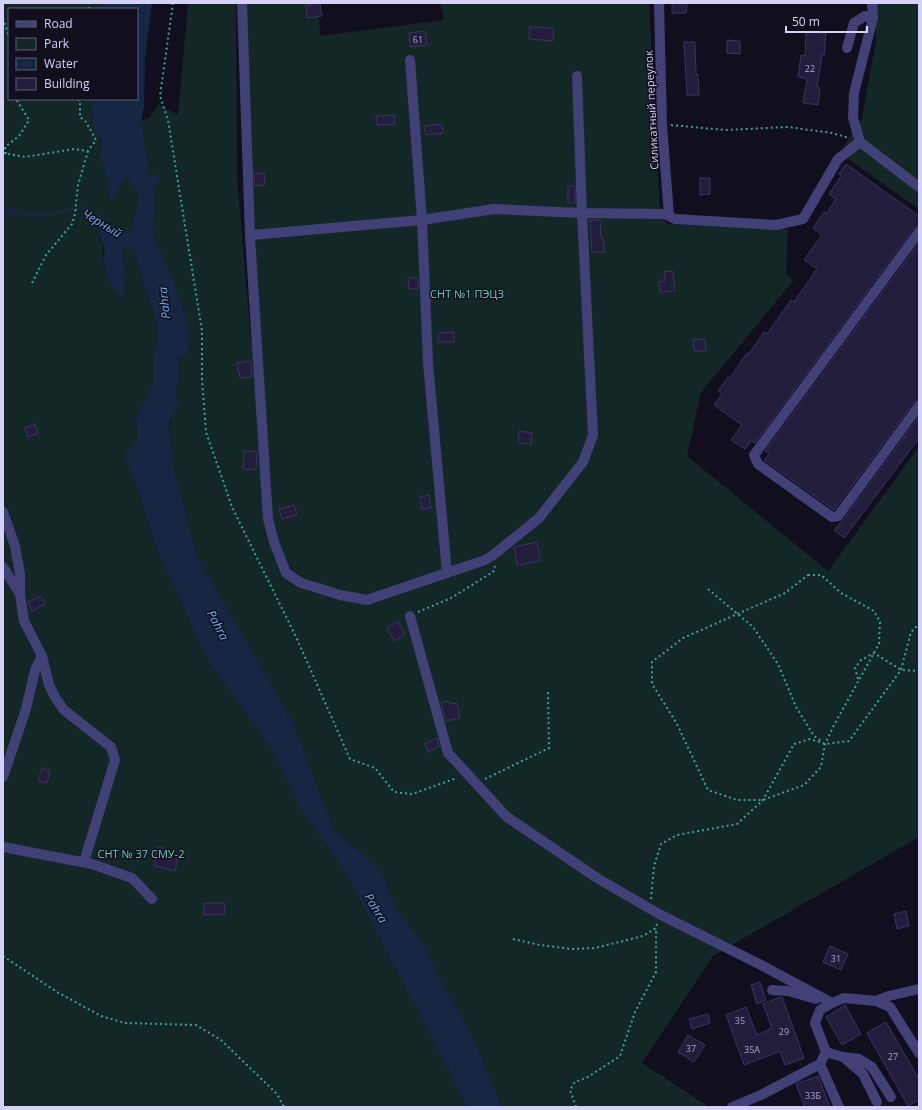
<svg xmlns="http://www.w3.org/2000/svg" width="922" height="1110" font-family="'Open Sans',sans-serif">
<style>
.green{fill:#132726}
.water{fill:#152742}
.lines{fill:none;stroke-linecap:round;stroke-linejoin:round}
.stream{stroke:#152742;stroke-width:3}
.building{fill:#231d3c;stroke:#3c3265}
.path{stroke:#3ca29b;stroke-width:2;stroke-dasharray:2 3;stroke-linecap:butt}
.minor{stroke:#414077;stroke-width:10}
.labels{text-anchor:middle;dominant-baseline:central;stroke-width:3;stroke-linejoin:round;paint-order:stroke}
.number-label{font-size:9px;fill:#a8a4ca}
.street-label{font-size:11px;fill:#d5d1f9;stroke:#110f1e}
.park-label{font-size:11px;fill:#67cfb4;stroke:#110f1e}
.water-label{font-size:12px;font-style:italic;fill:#6cb3ec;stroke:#110f1e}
</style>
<rect width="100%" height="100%" fill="#110f1e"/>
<g class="green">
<path d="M3 3H103L102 9H9V99H91L94 134 102 140C98 155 104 161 107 174 109 182 108 189 109 197L115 196 122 182 129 177 137 190 138 203 131 230C122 232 117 229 111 222L97 233C107 250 101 258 106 274 109 282 118 291 124 297L125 275 122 251 128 246 134 251 158 328V337L154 354V380L147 397 138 412 135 421 138 429V444L126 462 136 485 158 553 208 661 269 745 299 807 344 870 467 1107H3Z"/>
<path d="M188 3H236L237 177 251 341 260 337 244 3H318L320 36 444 20 440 3H649L660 214 667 224 788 229 786 274 794 280 701 392 687 456 828 571 919 447V837L713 956 642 1063 709 1107H502L477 1046 446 989 425 945 398 911 383 875 360 852 334 830 294 724 197 556 173 466V449L170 435V426L173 413 176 409 182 404 178 403 175 394C180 382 180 371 178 358L188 347V324L183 306 153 234 156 194 153 190V185L150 176 141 121 149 118 159 104 178 115Z"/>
<polygon points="876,3 919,3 919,209 840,153 862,118 876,41"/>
</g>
<path class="water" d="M103 3H152L145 57 144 106 141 121 150 175H158L160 179 153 186V190L156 194 153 234 179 295 187 320 189 328 188 347 186 355 181 356 178 358C180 371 180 382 175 394L178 403 182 404 180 408 176 409 170 421 169 431 173 449V466L197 556 294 724 334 830 360 852 383 875 398 911 425 945 446 989 477 1046 502 1107H467L344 870 299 807 269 745 208 661 158 553 136 485 126 462 127 450 138 443V429L135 421 138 412 147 397 154 380V354L158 337V328L134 251 128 247 122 251 125 275 124 298C111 290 105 276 104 261 104 257 105 253 104 249 101 234 92 232 104 218 114 224 118 233 131 230L138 203 137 190 128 177 122 182 114 198H111L109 197 107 176 100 155 102 140 94 135 91 99H137V9H102Z"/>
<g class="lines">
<path class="stream" d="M3 208C18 214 36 216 52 214 61 213 71 208 80 208 88 209 98 217 104 222"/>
</g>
<g class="building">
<polygon points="320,3 322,16 307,18 306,5"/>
<polygon points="672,3 687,4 686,13 672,13"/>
<polygon points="530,27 554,28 553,41 529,39"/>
<polygon points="425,31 427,45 410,47 409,33"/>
<polygon points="806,32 826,33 824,55 822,54 817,87 820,88 818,105 803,103 807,79 798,77 801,55 805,56"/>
<polygon points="727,40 740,41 740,54 727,53"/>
<polygon points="684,42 695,42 696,74 698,74 699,95 687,95"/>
<polygon points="394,115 395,124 377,125 376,116"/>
<polygon points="442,124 443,133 426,135 424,126"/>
<polygon points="846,164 919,216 919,226 914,228 755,443 751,441 745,449 731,440 742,425 714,405 722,394 718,391 728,377 730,378 747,353 749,354 764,332 767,334 791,300 794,302 817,269 804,260 822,235 813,228 824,212 827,213 836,199 829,194 842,175 839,174"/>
<polygon points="264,173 265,185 255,186 254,174"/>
<polygon points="700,178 710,178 710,194 700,195"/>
<rect x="568" y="186" width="7" height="17"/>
<polygon points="590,220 600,220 601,239 603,239 604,252 592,252"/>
<polygon points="919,243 919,400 914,402 834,510 764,460 769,454 765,451"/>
<polygon points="673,271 675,291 660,292 659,282 665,281 664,272"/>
<polygon points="408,278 418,278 418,289 409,289"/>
<polygon points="454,332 454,342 438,342 438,333"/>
<polygon points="705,339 706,351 694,351 693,340"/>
<polygon points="251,361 252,377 240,378 237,363"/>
<polygon points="919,417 919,438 844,538 834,530 843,520"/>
<polygon points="35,424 38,433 28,437 25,428"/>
<polygon points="519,431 532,433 531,444 518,443"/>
<polygon points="244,451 257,452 256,470 243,469"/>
<polygon points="429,495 431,508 422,509 420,497"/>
<polygon points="294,505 297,515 282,519 279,509"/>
<polygon points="537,542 540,561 517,565 514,547"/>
<polygon points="41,596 45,604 32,611 28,602"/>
<polygon points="398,621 405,634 394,641 387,628"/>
<polygon points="449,701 450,704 457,703 460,718 446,721 441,703"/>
<polygon points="437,738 439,746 428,752 425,744"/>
<polygon points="42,768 50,771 47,783 38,781"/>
<polygon points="158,847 179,852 175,871 154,866"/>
<polygon points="204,903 224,903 225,914 204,915"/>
<polygon points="906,911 909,926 897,929 894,914"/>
<polygon points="830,946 848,954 841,970 823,962"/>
<polygon points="760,982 766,1000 757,1004 751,985"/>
<polygon points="780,997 782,997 804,1058 785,1065 780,1051 744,1065 726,1015 746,1007 757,1035 772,1028 763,1004"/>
<polygon points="845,1005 861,1034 842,1045 826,1017"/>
<polygon points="708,1014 710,1023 692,1029 689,1019"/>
<polygon points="886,1022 919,1079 919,1100 908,1106 867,1033"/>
<polygon points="688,1035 705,1045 694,1062 678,1052"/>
<polygon points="818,1076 830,1107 805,1107 796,1084"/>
</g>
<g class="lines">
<g class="path">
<polyline points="173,3 160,96 168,120 202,331 202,379 206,432 232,507 297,639 350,759 375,768 394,792 412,794 457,778"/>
<polyline points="89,9 90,3"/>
<polyline points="3,18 9,38"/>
<polyline points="671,125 725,130 788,127 832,133 849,138"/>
<polyline points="3,153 25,157 74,149 88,151 96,140 86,122 80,117 80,101 77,99"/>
<polyline points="6,154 5,147 19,136 29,120 16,99"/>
<polyline points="32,283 46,255 72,224 75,214 78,185 88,151"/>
<polygon points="808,575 821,575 841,593 874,611 880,622 879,644 834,725 825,744 821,767 804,785 763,800 737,800 708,790 676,722 652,684 652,662 683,638 785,593"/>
<polyline points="708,589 753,627 778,664 796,707 814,736 823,742"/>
<polyline points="418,612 451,598 493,572 495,566"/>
<polyline points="858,679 855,668 861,660 874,653 901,670 919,671"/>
<polyline points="485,779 549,748 548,692"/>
<polyline points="651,899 654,866 661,844 677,835 737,824 763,800 794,744 810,739 825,744 849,741 901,670 911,632 919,624"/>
<polyline points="513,939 540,945 572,949 595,948 643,936 656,928 657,923"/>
<polyline points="3,956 57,992 101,1016 125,1023 196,1025 221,1040 277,1094 284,1107"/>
<polyline points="576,1107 570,1090 575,1082 588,1077 620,1056 635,1012 656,972 656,928"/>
</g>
<g class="minor">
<polyline points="242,3 250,235 268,519 274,542 286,573 301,583 321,589 340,595 367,600 485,560 492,556 539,518 583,462 593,435 582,213 577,76"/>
<polyline points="659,3 662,125 669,215"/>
<polyline points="847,48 854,23 865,16 873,18"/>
<polyline points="410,60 422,220 428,363 447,573"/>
<polyline points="860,142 853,118 854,93 873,18 872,3"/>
<polyline points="860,142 919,187"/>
<polyline points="919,232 754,455 758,464 832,517 838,516 919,406"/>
<polyline points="250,235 422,220 494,209 582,213 665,214 675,219 776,225 803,219 838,159 860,142"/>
<polyline points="3,512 15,546 20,574 20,594 24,621 42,656 49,685 55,697 64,710 111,747 115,760 84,862"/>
<polyline points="3,567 20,594"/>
<polyline points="410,616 448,753 507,817 597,878 659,914 761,965 832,1003"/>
<polyline points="3,777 26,709 35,670 42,656"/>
<polyline points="3,847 92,864 132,878 152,899"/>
<polyline points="772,990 788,991 816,999"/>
<polyline points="876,1001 889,996 919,989"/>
<polyline points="826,1052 843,1057 859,1059 872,1067 891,1097"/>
<polyline points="843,1057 863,1074 877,1102"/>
<polyline points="820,1064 839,1107"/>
<polyline points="732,1107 761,1095 820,1064 826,1052 815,1023 820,1010 832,1003 844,998 876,1001 890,1007 919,1053"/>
</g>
</g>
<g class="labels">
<g class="number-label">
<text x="418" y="39">61</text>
<text x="810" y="68">22</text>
<text x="836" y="958">31</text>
<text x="740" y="1020">35</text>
<text x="784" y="1031">29</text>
<text x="691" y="1048">37</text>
<text x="752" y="1049">35А</text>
<text x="893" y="1056">27</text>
<text x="813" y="1095">33Б</text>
</g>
<g class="street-label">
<text transform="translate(651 110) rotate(-93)">Силикатный переулок</text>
</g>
<g class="park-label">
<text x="467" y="293">СНТ №1 ПЭЦЗ</text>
<text x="141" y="853">СНТ № 37 СМУ-2</text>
</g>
<g class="water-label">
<text transform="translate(102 223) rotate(31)">Черный</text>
<text transform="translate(164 303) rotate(-96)">Pahra</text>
<text transform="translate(218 625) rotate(62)">Pahra</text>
<text transform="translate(376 908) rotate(59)">Pahra</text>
</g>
</g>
<rect width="922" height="1110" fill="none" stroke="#d5d1f9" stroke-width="8"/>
<rect x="8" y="8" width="130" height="92" fill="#110f1e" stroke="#5f5d76"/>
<rect x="16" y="21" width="20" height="6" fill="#414077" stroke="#5f5d76"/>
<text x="44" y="28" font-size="12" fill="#d5d1f9">Road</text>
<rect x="16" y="38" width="20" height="12" fill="#132726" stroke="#5f5d76"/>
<text x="44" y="48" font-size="12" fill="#d5d1f9">Park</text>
<rect x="16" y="58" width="20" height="12" fill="#152742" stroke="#5f5d76"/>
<text x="44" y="68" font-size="12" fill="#d5d1f9">Water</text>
<rect x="16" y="78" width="20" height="12" fill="#231d3c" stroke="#5f5d76"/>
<text x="44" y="88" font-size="12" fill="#d5d1f9">Building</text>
<path d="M786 26v6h81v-6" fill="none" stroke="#d5d1f9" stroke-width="2"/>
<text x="792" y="26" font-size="12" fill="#d5d1f9" stroke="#110f1e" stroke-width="3" paint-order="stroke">50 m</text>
</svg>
